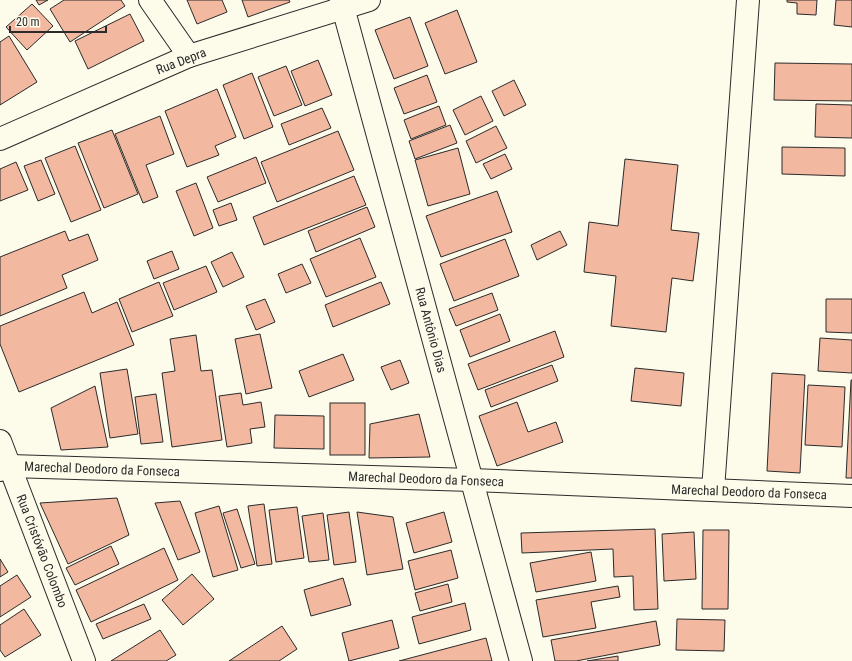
<svg xmlns="http://www.w3.org/2000/svg" width="852" height="661" font-family="'Roboto Condensed',sans-serif">
<style>
.building{fill:#f2b8a0;stroke:#2b2b2b}
.lines{fill:none;stroke-linecap:round;stroke-linejoin:round}
.street-casing{stroke:#2b2b2b;stroke-width:24}
.secondary-casing{stroke:#2b2b2b;stroke-width:24}
.street{stroke:#fdfbea;stroke-width:22}
.secondary{stroke:#fdfbea;stroke-width:22}
.labels{text-anchor:middle;dominant-baseline:central;stroke-width:3;stroke-linejoin:round;paint-order:stroke}
.street-label{font-size:13px;fill:#2b2b2b;stroke:#fdfbea}
</style>
<rect width="100%" height="100%" fill="#fdfbea"/>
<g class="building">
<polygon points="36,0 48,0 39,5"/>
<polygon points="64,0 121,0 125,6 70,42 50,9"/>
<polygon points="187,0 222,0 227,12 197,24"/>
<polygon points="242,0 289,0 290,2 248,17"/>
<polygon points="787,0 817,0 816,15 797,14 797,3 787,2"/>
<polygon points="836,0 852,0 852,27 834,25"/>
<polygon points="32,4 53,26 27,50 6,27"/>
<polygon points="457,10 477,62 445,74 425,23"/>
<polygon points="130,14 144,41 88,69 75,41"/>
<polygon points="410,17 428,66 394,79 375,30"/>
<polygon points="9,36 37,82 0,105 0,42"/>
<polygon points="318,60 332,95 305,106 291,71"/>
<polygon points="775,63 852,64 852,101 774,100"/>
<polygon points="286,66 302,105 274,116 258,77"/>
<polygon points="252,73 273,127 244,139 223,85"/>
<polygon points="427,75 437,102 404,114 394,88"/>
<polygon points="514,80 526,105 504,116 492,91"/>
<polygon points="217,89 236,137 215,146 219,155 187,167 165,111"/>
<polygon points="481,96 493,121 465,135 453,110"/>
<polygon points="816,104 852,105 852,138 815,137"/>
<polygon points="439,106 446,125 411,139 404,120"/>
<polygon points="322,108 331,128 289,145 281,124"/>
<polygon points="160,116 174,154 146,165 158,197 143,203 115,134"/>
<polygon points="450,125 457,143 415,159 409,141"/>
<polygon points="496,126 507,148 476,163 466,141"/>
<polygon points="112,130 138,194 104,208 78,143"/>
<polygon points="338,131 354,170 277,202 261,162"/>
<polygon points="75,146 101,210 71,222 45,158"/>
<polygon points="782,147 845,148 845,176 782,174"/>
<polygon points="458,148 470,194 428,206 415,160"/>
<polygon points="505,154 512,169 491,179 483,164"/>
<polygon points="256,157 266,183 218,202 207,177"/>
<polygon points="625,159 678,165 671,230 699,233 693,281 672,278 666,332 611,326 616,276 584,272 589,222 618,226"/>
<polygon points="41,160 55,194 38,201 24,166"/>
<polygon points="16,162 28,190 0,201 0,169"/>
<polygon points="354,176 366,205 264,245 253,217"/>
<polygon points="196,183 213,228 194,236 176,191"/>
<polygon points="497,191 512,232 441,257 426,216"/>
<polygon points="231,203 237,220 219,226 213,210"/>
<polygon points="367,207 375,227 316,252 308,231"/>
<polygon points="65,231 69,241 88,234 98,260 62,275 67,288 0,316 0,257"/>
<polygon points="560,231 567,245 537,260 531,245"/>
<polygon points="360,238 376,277 326,297 310,259"/>
<polygon points="505,239 519,276 454,301 440,264"/>
<polygon points="172,251 179,269 154,279 147,261"/>
<polygon points="232,252 244,277 223,287 211,262"/>
<polygon points="302,264 311,283 286,293 278,274"/>
<polygon points="206,266 217,292 174,310 163,283"/>
<polygon points="159,282 173,316 132,332 119,299"/>
<polygon points="381,282 390,304 333,327 325,305"/>
<polygon points="84,292 92,313 117,302 134,345 19,392 0,344 0,326"/>
<polygon points="492,293 498,310 456,326 449,309"/>
<polygon points="265,299 275,322 256,330 246,306"/>
<polygon points="826,299 852,299 852,333 826,332"/>
<polygon points="500,314 510,341 470,357 460,330"/>
<polygon points="555,331 564,357 478,390 468,364"/>
<polygon points="260,334 272,388 246,394 235,339"/>
<polygon points="196,335 201,371 212,370 222,440 172,447 162,373 175,371 170,339"/>
<polygon points="820,338 852,340 852,373 818,371"/>
<polygon points="343,354 354,380 309,397 299,371"/>
<polygon points="400,360 409,383 391,390 381,367"/>
<polygon points="552,365 558,381 491,407 485,390"/>
<polygon points="635,368 684,373 681,406 631,401"/>
<polygon points="127,369 138,434 110,438 100,373"/>
<polygon points="772,373 805,375 800,473 767,471"/>
<polygon points="851,380 852,380 852,478 846,478"/>
<polygon points="808,385 845,387 842,447 805,445"/>
<polygon points="95,386 108,447 61,450 51,408"/>
<polygon points="241,393 243,405 261,402 265,427 250,429 252,443 227,447 219,396"/>
<polygon points="156,394 163,442 141,444 135,397"/>
<polygon points="517,402 528,432 556,422 563,442 497,466 479,416"/>
<rect x="330" y="403" width="35" height="52"/>
<polygon points="419,414 430,457 369,458 370,424"/>
<polygon points="275,415 324,416 324,449 274,448"/>
<polygon points="117,498 129,535 68,564 40,503"/>
<polygon points="180,501 200,552 178,560 155,503"/>
<polygon points="264,504 272,564 257,566 248,506"/>
<polygon points="219,506 238,570 213,577 195,513"/>
<polygon points="297,507 304,558 276,562 269,510"/>
<polygon points="237,509 255,564 241,568 223,513"/>
<polygon points="349,512 356,562 334,565 327,515"/>
<polygon points="357,512 393,517 403,569 367,575"/>
<polygon points="444,512 452,542 414,553 406,523"/>
<polygon points="323,513 329,560 309,562 302,516"/>
<polygon points="655,529 658,609 634,610 633,576 614,577 613,549 522,553 521,533"/>
<polygon points="703,530 729,530 728,609 702,609"/>
<polygon points="694,532 696,579 664,581 662,534"/>
<polygon points="111,546 119,564 75,585 66,568"/>
<polygon points="164,548 178,580 91,622 76,590"/>
<polygon points="451,550 458,578 415,590 408,561"/>
<polygon points="591,552 596,581 536,592 530,563"/>
<polygon points="0,559 8,572 0,577"/>
<polygon points="192,574 214,599 183,625 162,600"/>
<polygon points="17,575 31,597 0,617 0,586"/>
<polygon points="343,578 351,605 311,616 304,590"/>
<polygon points="448,584 452,602 420,611 415,593"/>
<polygon points="618,586 620,597 591,602 596,628 543,637 536,600"/>
<polygon points="465,603 471,630 419,644 412,617"/>
<polygon points="144,604 151,619 103,639 96,624"/>
<polygon points="24,609 41,635 5,657 0,650 0,625"/>
<polygon points="677,619 725,620 724,651 676,650"/>
<polygon points="392,620 399,648 349,661 342,633"/>
<polygon points="656,621 660,645 576,661 555,661 551,640"/>
<polygon points="282,626 297,649 279,661 229,661"/>
<polygon points="160,630 176,655 166,661 111,661"/>
<polygon points="486,638 492,661 399,661"/>
<polygon points="618,656 618,661 587,661"/>
</g>
<g class="lines">
<g class="street-casing">
<g id="street">
<polyline points="150,0 189,56"/>
<polyline points="341,0 521,661"/>
<polyline points="0,441 84,661"/>
<polyline points="0,470 10,466 472,480 852,496"/>
<polyline points="713,490 748,0"/>
</g>
</g>
<g class="secondary-casing">
<polyline id="secondary" points="0,139 189,56 369,0"/>
</g>
<use href="#street" class="street"/>
<use href="#secondary" class="secondary"/>
</g>
<g class="labels">
<g class="street-label">
<text transform="translate(181 61) rotate(-21)">Rua Depra</text>
<text transform="translate(431 330) rotate(75)">Rua Antônio Dias</text>
<text transform="translate(102 469) rotate(2)">Marechal Deodoro da Fonseca</text>
<text transform="translate(426 479) rotate(2)">Marechal Deodoro da Fonseca</text>
<text transform="translate(749 492) rotate(2)">Marechal Deodoro da Fonseca</text>
<text transform="translate(42 551) rotate(69)">Rua Cristóvão Colombo</text>
</g>
</g>
<path d="M10 26v6h96v-6" fill="none" stroke="#2b2b2b" stroke-width="2"/>
<text x="16" y="26" font-size="12" fill="#2b2b2b" stroke="#fdfbea" stroke-width="3" paint-order="stroke">20 m</text>
</svg>
